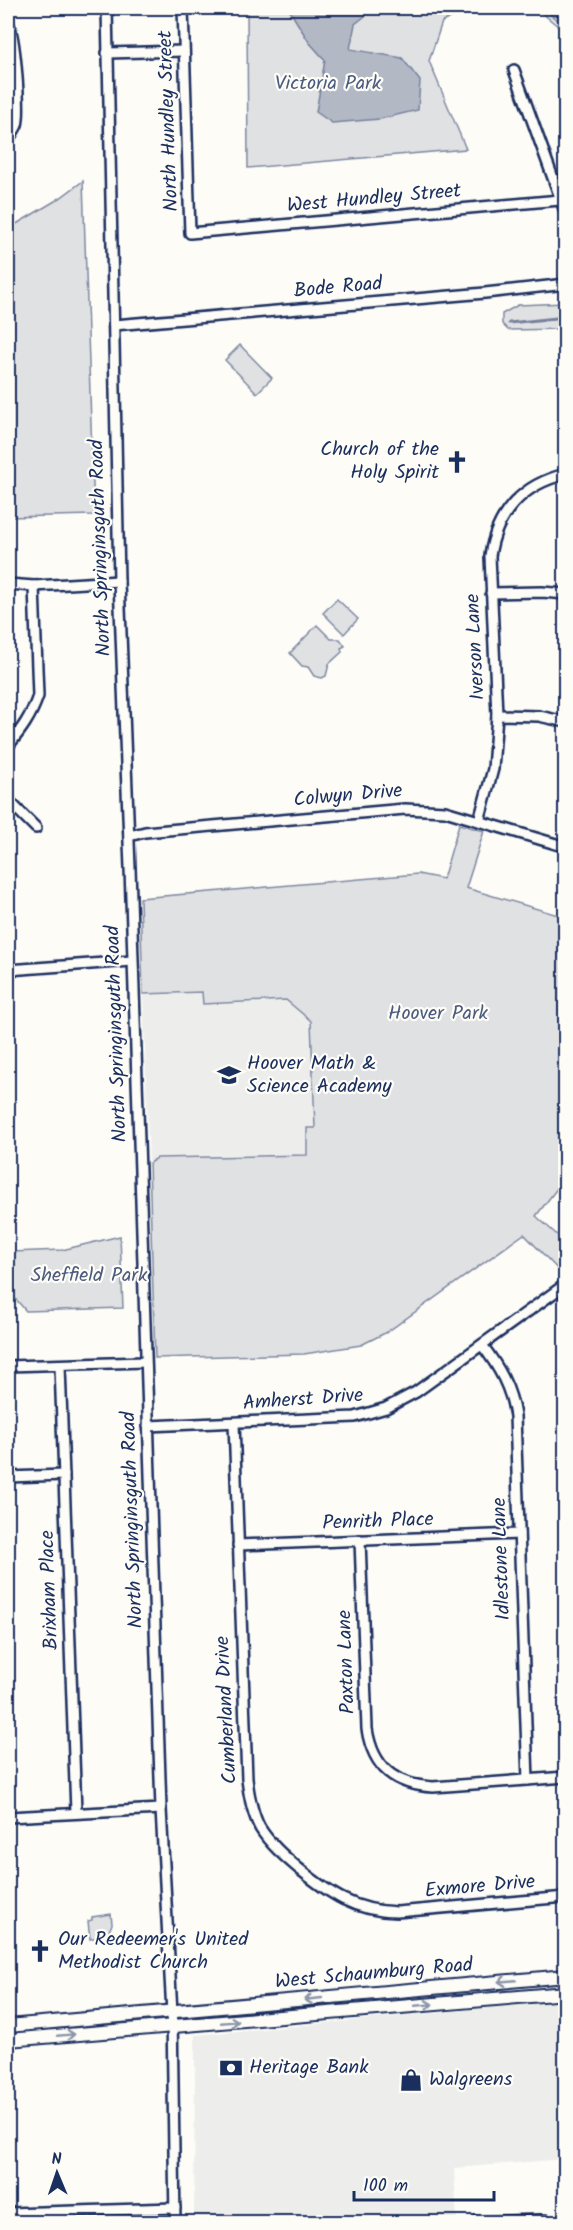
<svg xmlns="http://www.w3.org/2000/svg" width="573" height="2230" font-family="Kalam,sans-serif">
<style>
.built{fill:#edeeec}
.green{fill:#e0e1e3;stroke:#7e88a0;stroke-width:1.5}
.water{fill:#b3b8c5;stroke:#76819c;stroke-width:1.5}
.lines{fill:none;stroke-linecap:round;stroke-linejoin:round}
.stream{stroke:#76819c;stroke-width:3}
.minor-casing{stroke:#1b2f5e;stroke-width:14}
.major-casing{stroke:#1b2f5e;stroke-width:16}
.minor{stroke:#fdfcf7;stroke-width:9}
.major{stroke:#fdfcf7;stroke-width:12}
.oneway{stroke:#8c96aa}
.labels{text-anchor:middle;dominant-baseline:central;stroke-width:4.5;stroke-linejoin:round;paint-order:stroke}
.park-label{font-size:20px;fill:#4c5c7f;stroke:#fdfcf7}
.street-label{font-size:20px;fill:#1b2f5e;stroke:#fdfcf7}
.poi-label{font-size:20px;fill:#1b2f5e;stroke:#fdfcf7;text-anchor:start}
</style>
<rect width="100%" height="100%" fill="#fdfcf7"/>
<filter id="ink" filterUnits="userSpaceOnUse"><feTurbulence type="fractalNoise" baseFrequency=".0167" numOctaves="2"/><feDisplacementMap in="SourceGraphic" scale="12" xChannelSelector="R" yChannelSelector="G"/><feConvolveMatrix kernelMatrix="1 2 1 2 8 2 1 2 1" color-interpolation-filters="sRGB"/></filter>
<g filter="url(#ink)">
<g class="built">
<polygon points="202,992 203,1004 286,1000 311,1021 315,1128 307,1129 308,1155 157,1158 149,1163 143,994"/>
<polygon points="565,2001 565,2159 454,2168 457,2222 194,2222 195,2035"/>
</g>
<g class="green">
<polygon points="247,8 471,8 442,22 429,61 466,149 248,168"/>
<polygon points="536,8 565,8 565,32"/>
<polygon points="83,181 94,515 8,517 8,229 60,198"/>
<polygon points="565,303 565,329 508,330 502,324 502,314 518,305"/>
<polygon points="240,345 272,378 257,393 225,360"/>
<polygon points="337,599 358,619 344,634 323,613"/>
<polygon points="317,625 331,639 340,639 345,646 341,648 342,652 329,664 326,676 322,678 314,676 308,667 302,666 290,653"/>
<polygon points="459,824 484,831 466,888 565,917 565,1178 536,1216 565,1242 565,1275 564,1276 524,1234 387,1332 361,1345 304,1354 155,1358 149,1163 157,1158 307,1155 307,1128 315,1128 311,1021 286,1000 203,1004 202,992 143,994 140,898 418,874 443,879"/>
<polygon points="120,1236 123,1308 26,1311 8,1290 8,1247 11,1252 62,1250"/>
<polygon points="111,1914 112,1924 108,1934 90,1939 88,1921 92,1920 92,1917"/>
</g>
<g class="water">
<polygon points="288,8 365,8 369,13 355,24 350,49 402,58 420,81 418,110 380,119 332,123 316,112 325,60 309,42"/>
<polygon points="542,8 565,8 565,26"/>
</g>
<g class="lines">
<polyline class="stream" points="509,323 566,317"/>
<g class="minor-casing">
<g id="minor">
<polyline points="107,8 119,581 130,868 161,1809 172,2013 175,2222"/>
<polyline points="183,8 190,233 560,200"/>
<path d="M8 23C15 32 21 112 17 125 15 130 10 136 8 141"/>
<polyline points="107,53 184,51"/>
<polyline points="514,70 566,214"/>
<polyline points="114,325 485,293 566,284"/>
<polyline points="8,584 34,586 119,581"/>
<polyline points="491,593 542,592 566,594"/>
<polyline points="497,715 539,716 566,722"/>
<path d="M8 746C21 730 31 717 38 696L34 586"/>
<polyline points="8,800 36,828"/>
<path d="M479 821 493 769 497 715 490 556C496 513 523 484 566 474"/>
<polyline points="129,836 145,832 405,809 445,811 566,847"/>
<polyline points="8,970 132,961"/>
<path d="M482 1345C499 1367 511 1388 515 1416L528 1780"/>
<polyline points="8,1366 145,1362"/>
<polyline points="60,1366 76,1812"/>
<path d="M234 1423 247 1779C249 1796 252 1813 260 1828 270 1844 284 1856 298 1868 330 1894 354 1911 397 1912L566 1897"/>
<polyline points="148,1426 355,1417 386,1408 416,1392 566,1284"/>
<polyline points="8,1477 64,1475"/>
<path d="M360 1540 367 1729C373 1768 395 1785 433 1787L566 1777"/>
<polyline points="238,1545 519,1534"/>
<polyline points="8,1817 161,1809"/>
<polyline points="8,2213 175,2208"/>
<polyline points="476,2222 542,2220 560,2222"/>
</g>
</g>
<g class="major-casing">
<g id="major">
<polyline points="8,2026 566,1976"/>
<polyline points="8,2040 566,1993"/>
</g>
</g>
<use href="#minor" class="minor"/>
<use href="#major" class="major"/>
</g>
<defs><path id="oneway-shaft" d="M-6 0H5M1.5-3L5.5 0L1.5 3" fill="none" stroke-width="1.6" stroke-linecap="round" stroke-linejoin="round" transform="scale(1.5)"/></defs>
<g class="oneway">
<use href="#oneway-shaft" transform="translate(507 1981) rotate(175)"/>
<use href="#oneway-shaft" transform="translate(313 1999) rotate(174)"/>
<use href="#oneway-shaft" transform="translate(424 2005) rotate(-5)"/>
<use href="#oneway-shaft" transform="translate(230 2022) rotate(-5)"/>
<use href="#oneway-shaft" transform="translate(66 2035) rotate(-5)"/>
</g>
</g>
<defs>
<g id="church-bare" transform="scale(1.8)"><path d="M-1.2-6h2.4v3.5h3.3v2.4h-3.3V6h-2.4V-.1h-3.3v-2.4h3.3Z" fill="#1b2f5e" stroke="#fdfcf7" stroke-width="2.5" paint-order="stroke"/></g>
<g id="school-bare" transform="scale(1.8)"><path d="M0-5L7-2L0 1L-7-2ZM-4 1L0 2.5L4 1V4Q0 6-4 4Z" fill="#1b2f5e" stroke="#fdfcf7" stroke-width="2.5" paint-order="stroke"/></g>
<g id="bank-bare" transform="scale(1.8)"><path d="M-6-4H6V4H-6ZM0-2.3a2.3 2.3 0 1 0 0 4.6a2.3 2.3 0 1 0 0-4.6Z" fill="#1b2f5e" stroke="#fdfcf7" stroke-width="2.5" paint-order="stroke"/></g>
<g id="shop-bare" transform="scale(1.8)"><path d="M-5-2.5h2.3a2.7 3.5 0 0 1 5.4 0H5L5.5 6h-11ZM-1.5-2.5h3a1.5 2.3 0 0 0-3 0Z" fill="#1b2f5e" stroke="#fdfcf7" stroke-width="2.5" paint-order="stroke"/></g>
</defs>
<g fill-rule="evenodd">
<use href="#church-bare" x="457" y="462"/>
<use href="#school-bare" x="229" y="1075"/>
<use href="#church-bare" x="40" y="1951"/>
<use href="#bank-bare" x="231" y="2068"/>
<use href="#shop-bare" x="411" y="2080"/>
</g>
<g class="labels">
<g class="park-label">
<text x="328" y="84">Victoria Park</text>
<text x="438" y="1014">Hoover Park</text>
<text x="89" y="1276">Sheffield Park</text>
</g>
<g class="street-label">
<text transform="translate(169 121) rotate(-92)">North Hundley Street</text>
<text transform="translate(374 199) rotate(-5)">West Hundley Street</text>
<text transform="translate(338 288) rotate(-5)">Bode Road</text>
<text transform="translate(101 548) rotate(-92)">North Springinsguth Road</text>
<text transform="translate(476 647) rotate(-93)">Iverson Lane</text>
<text transform="translate(348 796) rotate(-5)">Colwyn Drive</text>
<text transform="translate(117 1034) rotate(-92)">North Springinsguth Road</text>
<text transform="translate(303 1400) rotate(-4)">Amherst Drive</text>
<text transform="translate(133 1520) rotate(-92)">North Springinsguth Road</text>
<text transform="translate(378 1522) rotate(-2)">Penrith Place</text>
<text transform="translate(502 1559) rotate(-92)">Idlestone Lane</text>
<text transform="translate(50 1590) rotate(-92)">Brixham Place</text>
<text transform="translate(347 1662) rotate(-92)">Paxton Lane</text>
<text transform="translate(227 1710) rotate(-93)">Cumberland Drive</text>
<text transform="translate(480 1887) rotate(-5)">Exmore Drive</text>
<text transform="translate(374 1974) rotate(-5)">West Schaumburg Road</text>
</g>
<g class="poi-label">
<text x="439" y="450" text-anchor="end">Church of the<tspan x="439" dy="23">Holy Spirit</tspan></text>
<text x="247" y="1064">Hoover Math &amp;<tspan x="247" dy="23">Science Academy</tspan></text>
<text x="58" y="1940">Our Redeemer's United<tspan x="58" dy="23">Methodist Church</tspan></text>
<text x="249" y="2068">Heritage Bank</text>
<text x="429" y="2080">Walgreens</text>
</g>
</g>
<rect width="573" height="2230" fill="none" stroke="#fdfcf7" stroke-width="30"/>
<rect x="15" y="15" width="543" height="2200" fill="none" stroke="#1b2f5e" stroke-width="2" filter="url(#ink)"/>
<g transform="translate(57 2173) rotate(358)" stroke="#fdfcf7" stroke-width="4.5" paint-order="stroke">
<path d="M0-4.5L10 22L0 15L-10 22Z" fill="#1b2f5e"/>
<text y="-9" font-size="16" font-weight="bold" text-anchor="middle" fill="#1b2f5e">N</text>
</g>
<path d="M354 2191v9h140v-9" fill="none" stroke="#1b2f5e" stroke-width="3"/>
<text x="363" y="2191" font-size="18" fill="#1b2f5e" stroke="#fdfcf7" stroke-width="4.5" paint-order="stroke">100 m</text>
</svg>
